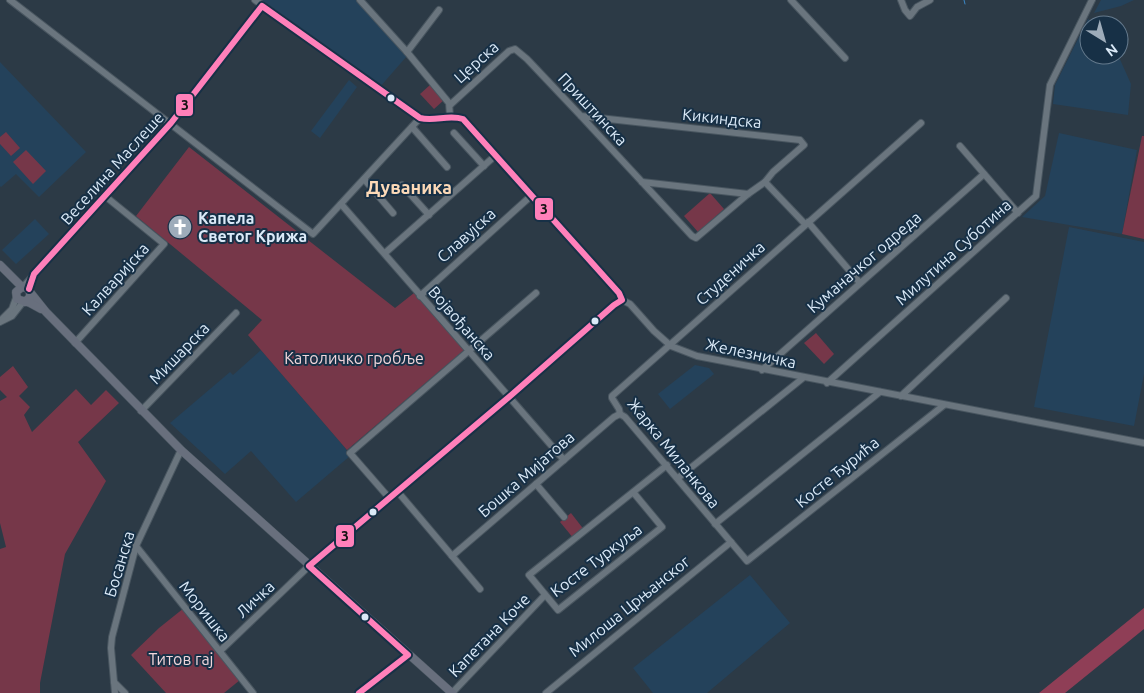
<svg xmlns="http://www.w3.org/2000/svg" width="1144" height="693" font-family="Ubuntu,sans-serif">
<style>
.built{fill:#24425b}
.green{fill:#763749}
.forest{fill:#8f3e56}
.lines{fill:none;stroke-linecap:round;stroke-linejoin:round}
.stream{stroke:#3c88c7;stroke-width:1}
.minor-casing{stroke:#495660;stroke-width:8}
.major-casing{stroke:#495660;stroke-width:9}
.minor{stroke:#6a757e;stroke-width:6}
.major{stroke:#686f7d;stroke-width:8}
.bus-1-casing{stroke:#173046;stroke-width:10}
.bus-1{stroke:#ff80ba;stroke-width:6}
.bus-dot{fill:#dbeaf8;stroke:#173046;stroke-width:2}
.labels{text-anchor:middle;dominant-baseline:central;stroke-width:4;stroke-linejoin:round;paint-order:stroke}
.street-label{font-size:16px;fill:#dbeaf8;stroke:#173046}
.poi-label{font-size:16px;font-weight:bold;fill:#dbeaf8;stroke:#173046;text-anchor:start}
.park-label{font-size:16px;fill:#f1d5da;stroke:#173046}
.neighbourhood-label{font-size:18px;font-weight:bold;fill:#fcd9b7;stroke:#173046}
.line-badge{stroke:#173046;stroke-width:2}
.pale-badge-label{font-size:14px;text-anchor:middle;font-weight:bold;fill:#111}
</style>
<rect width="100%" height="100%" fill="#2c3a46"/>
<g class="built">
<polygon points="260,0 356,0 407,56 379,88"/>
<polygon points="1101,0 1134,0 1121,6 1094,13"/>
<polygon points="1088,19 1097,25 1089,25 1089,55 1118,55 1131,84 1128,115 1053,104 1055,85"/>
<polygon points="0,62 86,152 39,197 16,174 1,187 0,186"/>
<polygon points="349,80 357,87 320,138 311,131"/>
<polygon points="1059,133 1137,150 1122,234 1022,217 1045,196"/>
<polygon points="35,219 49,234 16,264 2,250"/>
<polygon points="1069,227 1144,242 1144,374 1134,426 1034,407"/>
<polygon points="261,350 347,450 346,451 350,456 296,502 251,451 225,474 170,423 230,372 233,375"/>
<polygon points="695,365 709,368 714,374 670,409 658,394"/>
<polygon points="750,575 790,623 707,693 653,693 633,668"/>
</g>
<g class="green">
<polygon points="430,85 444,100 434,109 420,94"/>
<polygon points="6,132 20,148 11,156 0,144 0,137"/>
<polygon points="1142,136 1144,136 1144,239 1122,234"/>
<polygon points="189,147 395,308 414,293 464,350 347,450 248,335 262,320 136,216"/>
<polygon points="26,150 46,171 33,184 13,162"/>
<polygon points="710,193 724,209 698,232 684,216"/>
<polygon points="816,333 834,354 824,364 804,343"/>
<polygon points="13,366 28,387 19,396 30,407 24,415 32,432 76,389 91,405 106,390 119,403 78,442 106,481 65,554 40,683 40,693 0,693 0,549 6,547 0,523 0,401 7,397 0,390 0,377"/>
<polygon points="571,513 585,531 574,539 560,522"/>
<polygon points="184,608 240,680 224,693 166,693 131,655 159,628"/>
</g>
<polygon class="forest" points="1144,608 1144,629 1065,693 1039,693"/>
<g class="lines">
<polyline class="stream" points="964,0 965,4"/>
<g class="minor-casing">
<g id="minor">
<polyline points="10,0 313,234 420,118"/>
<path d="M255 0 420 118C436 125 449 109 466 122L619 293 622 300 630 304 654 331 671 346 697 356 1144 443"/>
<polyline points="360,0 407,52 449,103 450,116"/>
<polyline points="791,0 845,58"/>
<polyline points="901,0 905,10 910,16 917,7 930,0"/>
<polyline points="407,52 439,10"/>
<polyline points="450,105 509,51 515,49 527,59 581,116 692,236 696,238 748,194 765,182 773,172 804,145 800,140 581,116"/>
<polyline points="921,123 612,396 612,398 619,409 620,414 625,417 747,561 944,405"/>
<polyline points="412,127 447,167"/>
<polyline points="454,133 484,166"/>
<polyline points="960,146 1018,213"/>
<polyline points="364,179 393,213"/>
<polyline points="642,182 748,194"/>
<polyline points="765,182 805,224"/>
<polyline points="402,185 429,215"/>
<polyline points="341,204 564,460"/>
<polyline points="808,222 860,283"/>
<polyline points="385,253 496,155"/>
<polyline points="23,287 171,123 262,6"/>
<polyline points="420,296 532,195"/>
<polyline points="3,318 12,309 16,298"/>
<polyline points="0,322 12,316 23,302"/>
<polyline points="75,343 164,244 105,196"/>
<polyline points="762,370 984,174"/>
<polyline points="827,383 1036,196 1050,85 1092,0"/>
<polyline points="901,396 1006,298"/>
<polyline points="141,411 236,313"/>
<polyline points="678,478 803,378"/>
<polyline points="536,484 564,517"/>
<polyline points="398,492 480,589"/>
<polyline points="633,492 662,527 558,610 529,575 667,465"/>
<polyline points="390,499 350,453 536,293"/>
<polyline points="715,524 880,392"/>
<polyline points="136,546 253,693"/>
<polyline points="452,556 614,417 620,414"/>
<polyline points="220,651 309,566 509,397 614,305 622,300"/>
<polyline points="114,682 125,693"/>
<polyline points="115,693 111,648 112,637 136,546 181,450"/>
<polyline points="359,693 408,655"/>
<polyline points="452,693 545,595"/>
<polyline points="546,693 731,542"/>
</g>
</g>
<g class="major-casing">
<g id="major">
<polyline points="0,265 22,287"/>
<polyline points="30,292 46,312 181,450 452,693"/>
<polyline points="25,302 30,297 30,292 27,288 22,287 16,292 17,299 30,303 41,309"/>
</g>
</g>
<use href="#minor" class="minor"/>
<use href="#major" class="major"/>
<g class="bus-1-casing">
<path id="bus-1" d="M29 289 34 274 171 123 262 6 420 118C435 122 448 114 463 119L619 293 622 300 614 305 509 397 309 566 408 655 359 693"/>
</g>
<use href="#bus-1" class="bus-1"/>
</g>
<defs>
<g id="church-disc" transform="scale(1.25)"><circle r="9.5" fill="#9eacba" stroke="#173046"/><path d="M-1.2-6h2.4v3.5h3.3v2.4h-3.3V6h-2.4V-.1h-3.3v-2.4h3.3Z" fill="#fff"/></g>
</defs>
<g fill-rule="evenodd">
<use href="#church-disc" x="180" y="227"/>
</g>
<g class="bus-dot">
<circle cx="391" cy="98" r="4.5"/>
<circle cx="595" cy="321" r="4.5"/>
<circle cx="373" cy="512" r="4.5"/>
<circle cx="365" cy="617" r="4.5"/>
</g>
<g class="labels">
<g class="street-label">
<text transform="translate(476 62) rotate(-42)">Церска</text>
<text transform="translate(593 109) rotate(47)">Приштинска</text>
<text transform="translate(722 118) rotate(6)">Кикиндска</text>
<text transform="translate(112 168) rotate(-48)">Веселина Маслеше</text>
<text transform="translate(466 235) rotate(-42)">Славујска</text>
<text transform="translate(953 252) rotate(-42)">Милутина Суботина</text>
<text transform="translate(864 262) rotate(-41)">Куманачког одреда</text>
<text transform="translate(730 273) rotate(-42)">Студеничка</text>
<text transform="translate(115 279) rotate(-48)">Калваријска</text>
<text transform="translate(462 323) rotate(49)">Војвођанска</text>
<text transform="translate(179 353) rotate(-46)">Мишарска</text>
<text transform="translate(751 353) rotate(12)">Железничка</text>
<text transform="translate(674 453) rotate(51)">Жарка Миланкова</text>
<text transform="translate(837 472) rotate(-39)">Косте Ђурића</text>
<text transform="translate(526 474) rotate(-41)">Бошка Мијатова</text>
<text transform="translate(596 560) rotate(-37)">Косте Туркуља</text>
<text transform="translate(119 564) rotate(-73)">Босанска</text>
<text transform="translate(255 599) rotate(-43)">Личка</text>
<text transform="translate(629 606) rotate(-39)">Милоша Црњанског</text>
<text transform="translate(205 611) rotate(52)">Моришка</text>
<text transform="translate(489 635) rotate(-46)">Капетана Коче</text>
</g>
<g class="poi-label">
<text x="198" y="218">Капела<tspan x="198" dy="18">Светог Крижа</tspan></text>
</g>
<g class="park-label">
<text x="354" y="358">Католичко гробље</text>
<text x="181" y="659">Титов гај</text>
</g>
<g class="neighbourhood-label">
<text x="409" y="187">Дуваника</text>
</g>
</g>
<g class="line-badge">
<rect x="175" y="93" width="19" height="24" rx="5" fill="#ff80ba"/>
<rect x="534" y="197" width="20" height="24" rx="5" fill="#ff80ba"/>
<rect x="335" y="524" width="20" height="24" rx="5" fill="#ff80ba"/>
</g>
<g class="pale-badge-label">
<text x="185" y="110">3</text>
<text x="544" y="214">3</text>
<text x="345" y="541">3</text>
</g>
<g transform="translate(1104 40) rotate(143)"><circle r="24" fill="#173046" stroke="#657a8d"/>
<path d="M0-4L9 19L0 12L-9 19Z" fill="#9eacba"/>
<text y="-8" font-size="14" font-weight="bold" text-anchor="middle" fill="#dbeaf8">N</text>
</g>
</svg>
